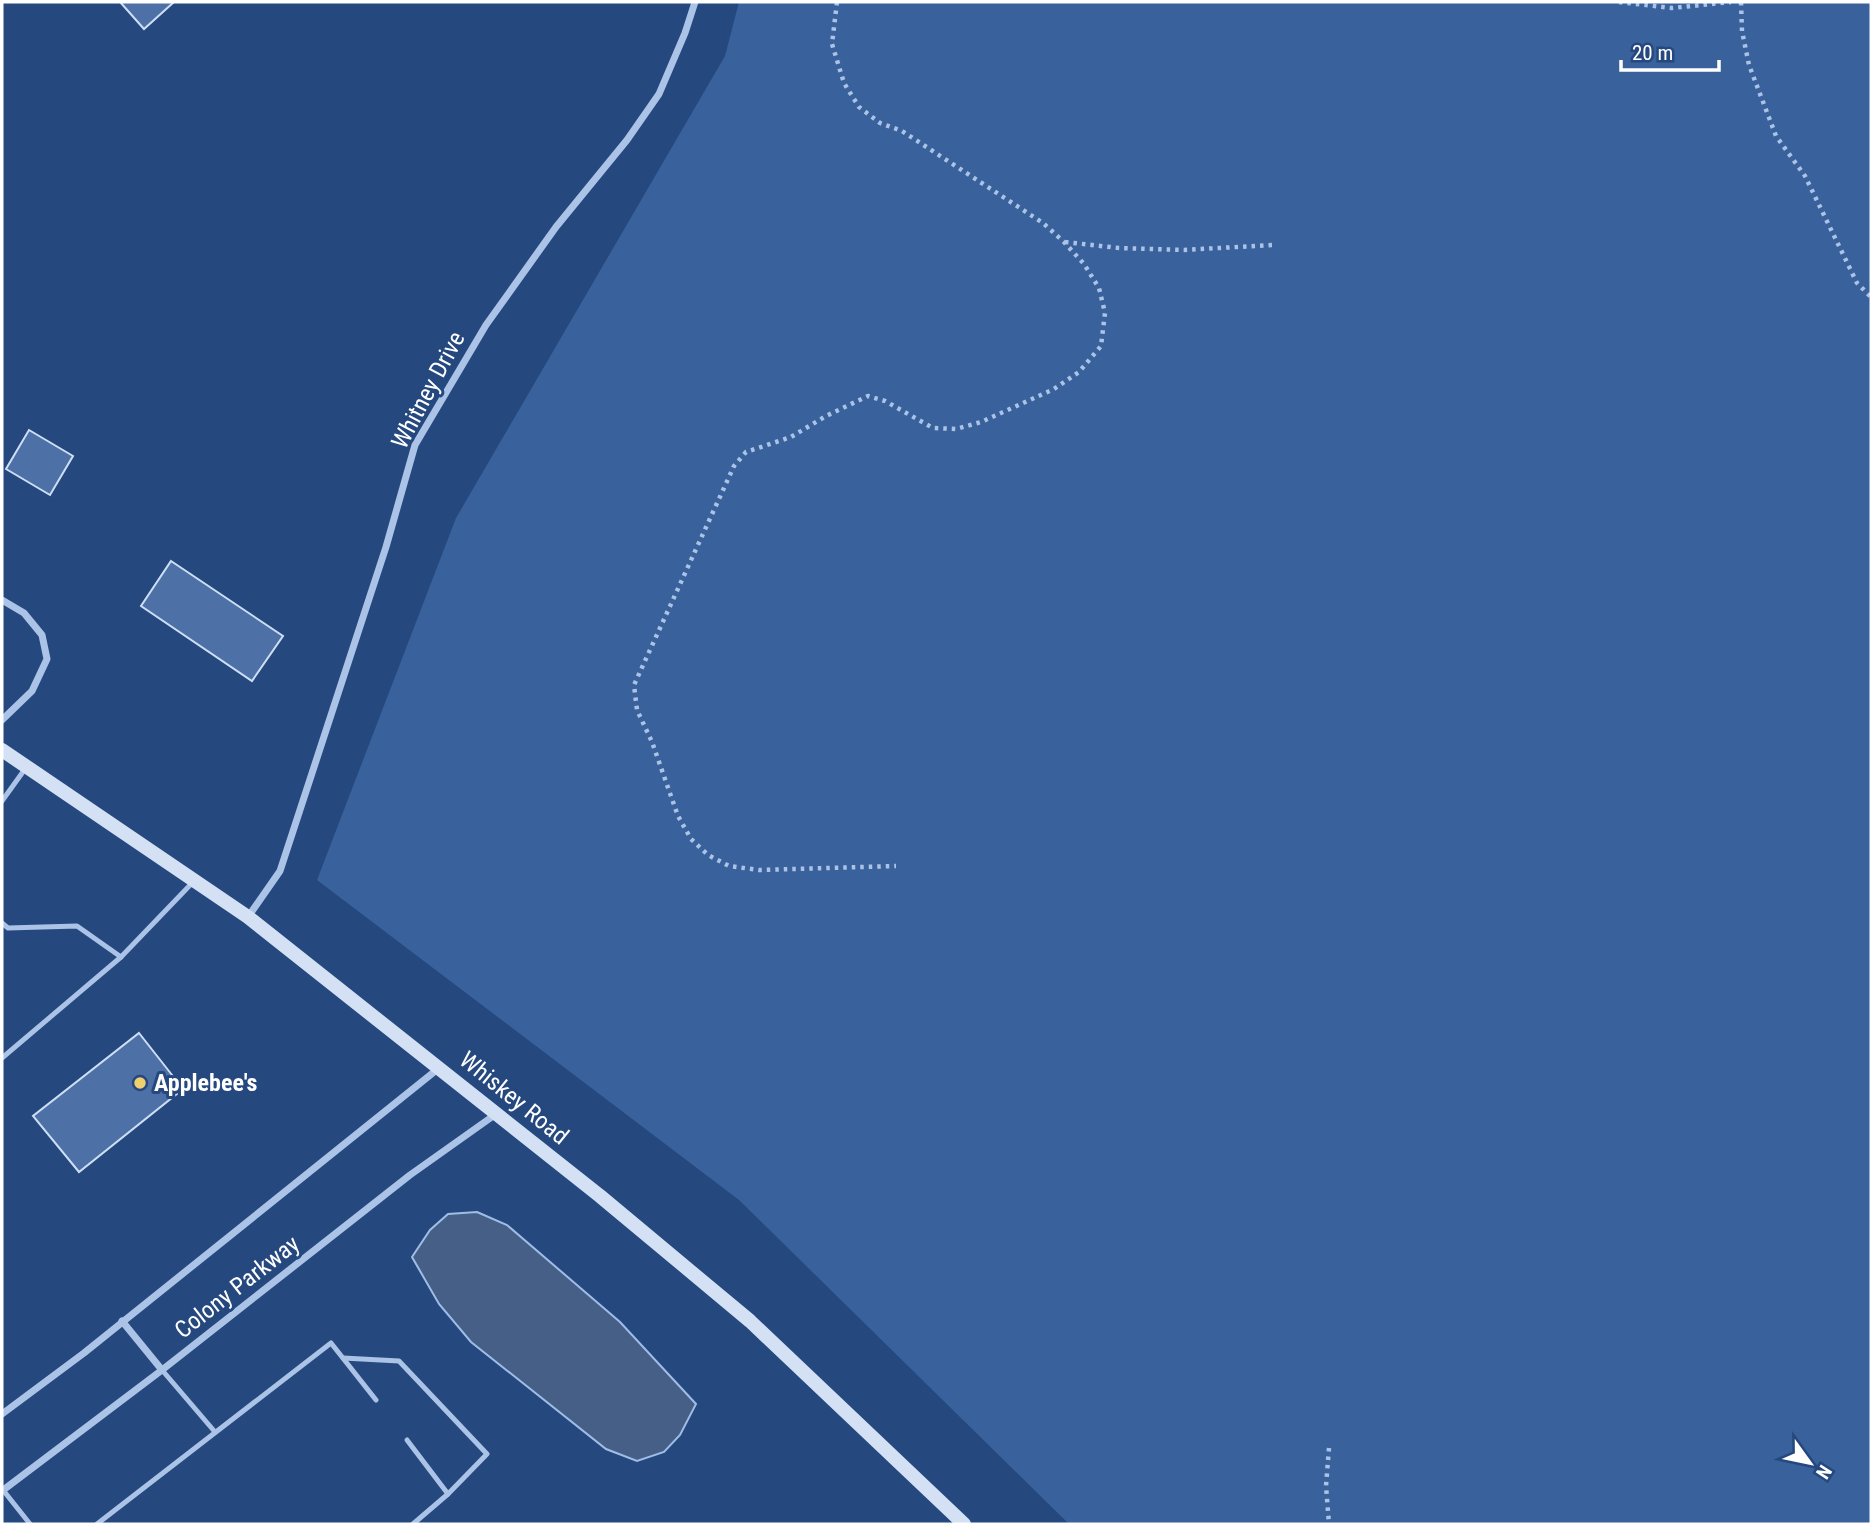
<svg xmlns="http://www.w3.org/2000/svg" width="1873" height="1526" font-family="'Roboto Condensed',sans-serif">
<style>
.green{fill:#39619c}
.water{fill:#465f87;stroke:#9fbde6;stroke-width:2}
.building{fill:#4d71a7;stroke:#cedef5;stroke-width:2}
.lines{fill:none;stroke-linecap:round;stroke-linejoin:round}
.path{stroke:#abc3e6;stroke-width:4.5;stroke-dasharray:3.5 5;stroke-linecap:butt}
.service{stroke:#abc3e6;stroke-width:5}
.minor{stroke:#abc3e6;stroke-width:7}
.secondary{stroke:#d4e1f5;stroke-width:14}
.poi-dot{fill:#efd06f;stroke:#25487f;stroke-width:2.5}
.labels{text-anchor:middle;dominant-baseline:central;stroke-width:6;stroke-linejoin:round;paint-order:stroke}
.street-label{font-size:24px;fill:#fff;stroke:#25487f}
.poi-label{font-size:24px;font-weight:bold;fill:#fff;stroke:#25487f;text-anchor:start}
</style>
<rect width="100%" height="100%" fill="#25487f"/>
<polygon class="green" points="739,2 1871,2 1871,1524 1069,1524 739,1200 317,880 456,518 725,56"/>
<polygon class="water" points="477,1212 507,1225 620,1322 696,1404 680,1435 664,1452 637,1461 606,1449 471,1342 439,1304 412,1257 430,1230 448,1214"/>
<g class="building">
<polygon points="120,2 174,2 144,29"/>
<polygon points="29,430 73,456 50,495 6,469"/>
<polygon points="171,561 283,636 252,681 141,606"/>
<polygon points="139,1033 183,1089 79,1172 33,1116"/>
</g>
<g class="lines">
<g class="path">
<polyline points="837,2 832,44 844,83 859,107 880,123 902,131 1043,223 1064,242 1084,264 1099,288 1105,313 1101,346 1079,372 1054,389 981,422 956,429 933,428 885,401 868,396 826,416 791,437 746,452 734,466 634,685 637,710 652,742 678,816 691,839 708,855 729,866 759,870 896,866"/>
<polyline points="1619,2 1672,8 1731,2"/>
<polyline points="1741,2 1742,31 1749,65 1776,136 1805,176 1857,283 1871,297"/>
<polyline points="1065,242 1119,248 1184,250 1272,245"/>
<polyline points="1329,1448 1326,1486 1329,1524"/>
</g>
<g class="service">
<polyline points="2,801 25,769"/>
<polyline points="2,923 8,928 77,926 121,957"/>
<polyline points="2,1058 121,957 194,881"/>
<polyline points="343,1358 399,1361 487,1454 448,1494 413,1524"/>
<polyline points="162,1370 215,1432"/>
<polyline points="407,1440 448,1494"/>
<polyline points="3,1490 30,1524"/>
<polyline points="97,1524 331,1343 376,1400"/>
</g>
<g class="minor">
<polyline points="2,600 24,613 42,635 47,659 32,691 2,720"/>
<polyline points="248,917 280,871 386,547 415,445 486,325 556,227 627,140 659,94 685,33 695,2"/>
<polyline points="122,1321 162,1370"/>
<polyline points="2,1414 84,1353 439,1068"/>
<polyline points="2,1491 162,1370 410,1175 496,1114"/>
</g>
<polyline class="secondary" points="2,750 248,917 600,1196 750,1321 964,1524"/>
</g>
<circle class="poi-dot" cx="140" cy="1083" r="7"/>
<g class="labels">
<g class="street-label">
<text transform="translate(428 390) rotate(-62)">Whitney Drive</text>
<text transform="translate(514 1098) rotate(39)">Whiskey Road</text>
<text transform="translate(237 1287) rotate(-38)">Colony Parkway</text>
</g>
<g class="poi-label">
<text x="154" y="1083">Applebee's</text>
</g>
</g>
<rect width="1873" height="1526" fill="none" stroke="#ffffff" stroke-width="7"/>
<g transform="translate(1810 1463) rotate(123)" stroke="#25487f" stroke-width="5" paint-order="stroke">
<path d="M0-5L12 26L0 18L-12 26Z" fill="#ffffff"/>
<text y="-10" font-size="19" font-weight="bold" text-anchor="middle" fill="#ffffff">N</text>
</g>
<path d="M1621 60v10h98v-10" fill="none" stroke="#ffffff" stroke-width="3.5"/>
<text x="1632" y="60" font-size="21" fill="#ffffff" stroke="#25487f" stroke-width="5" paint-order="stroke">20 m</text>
</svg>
